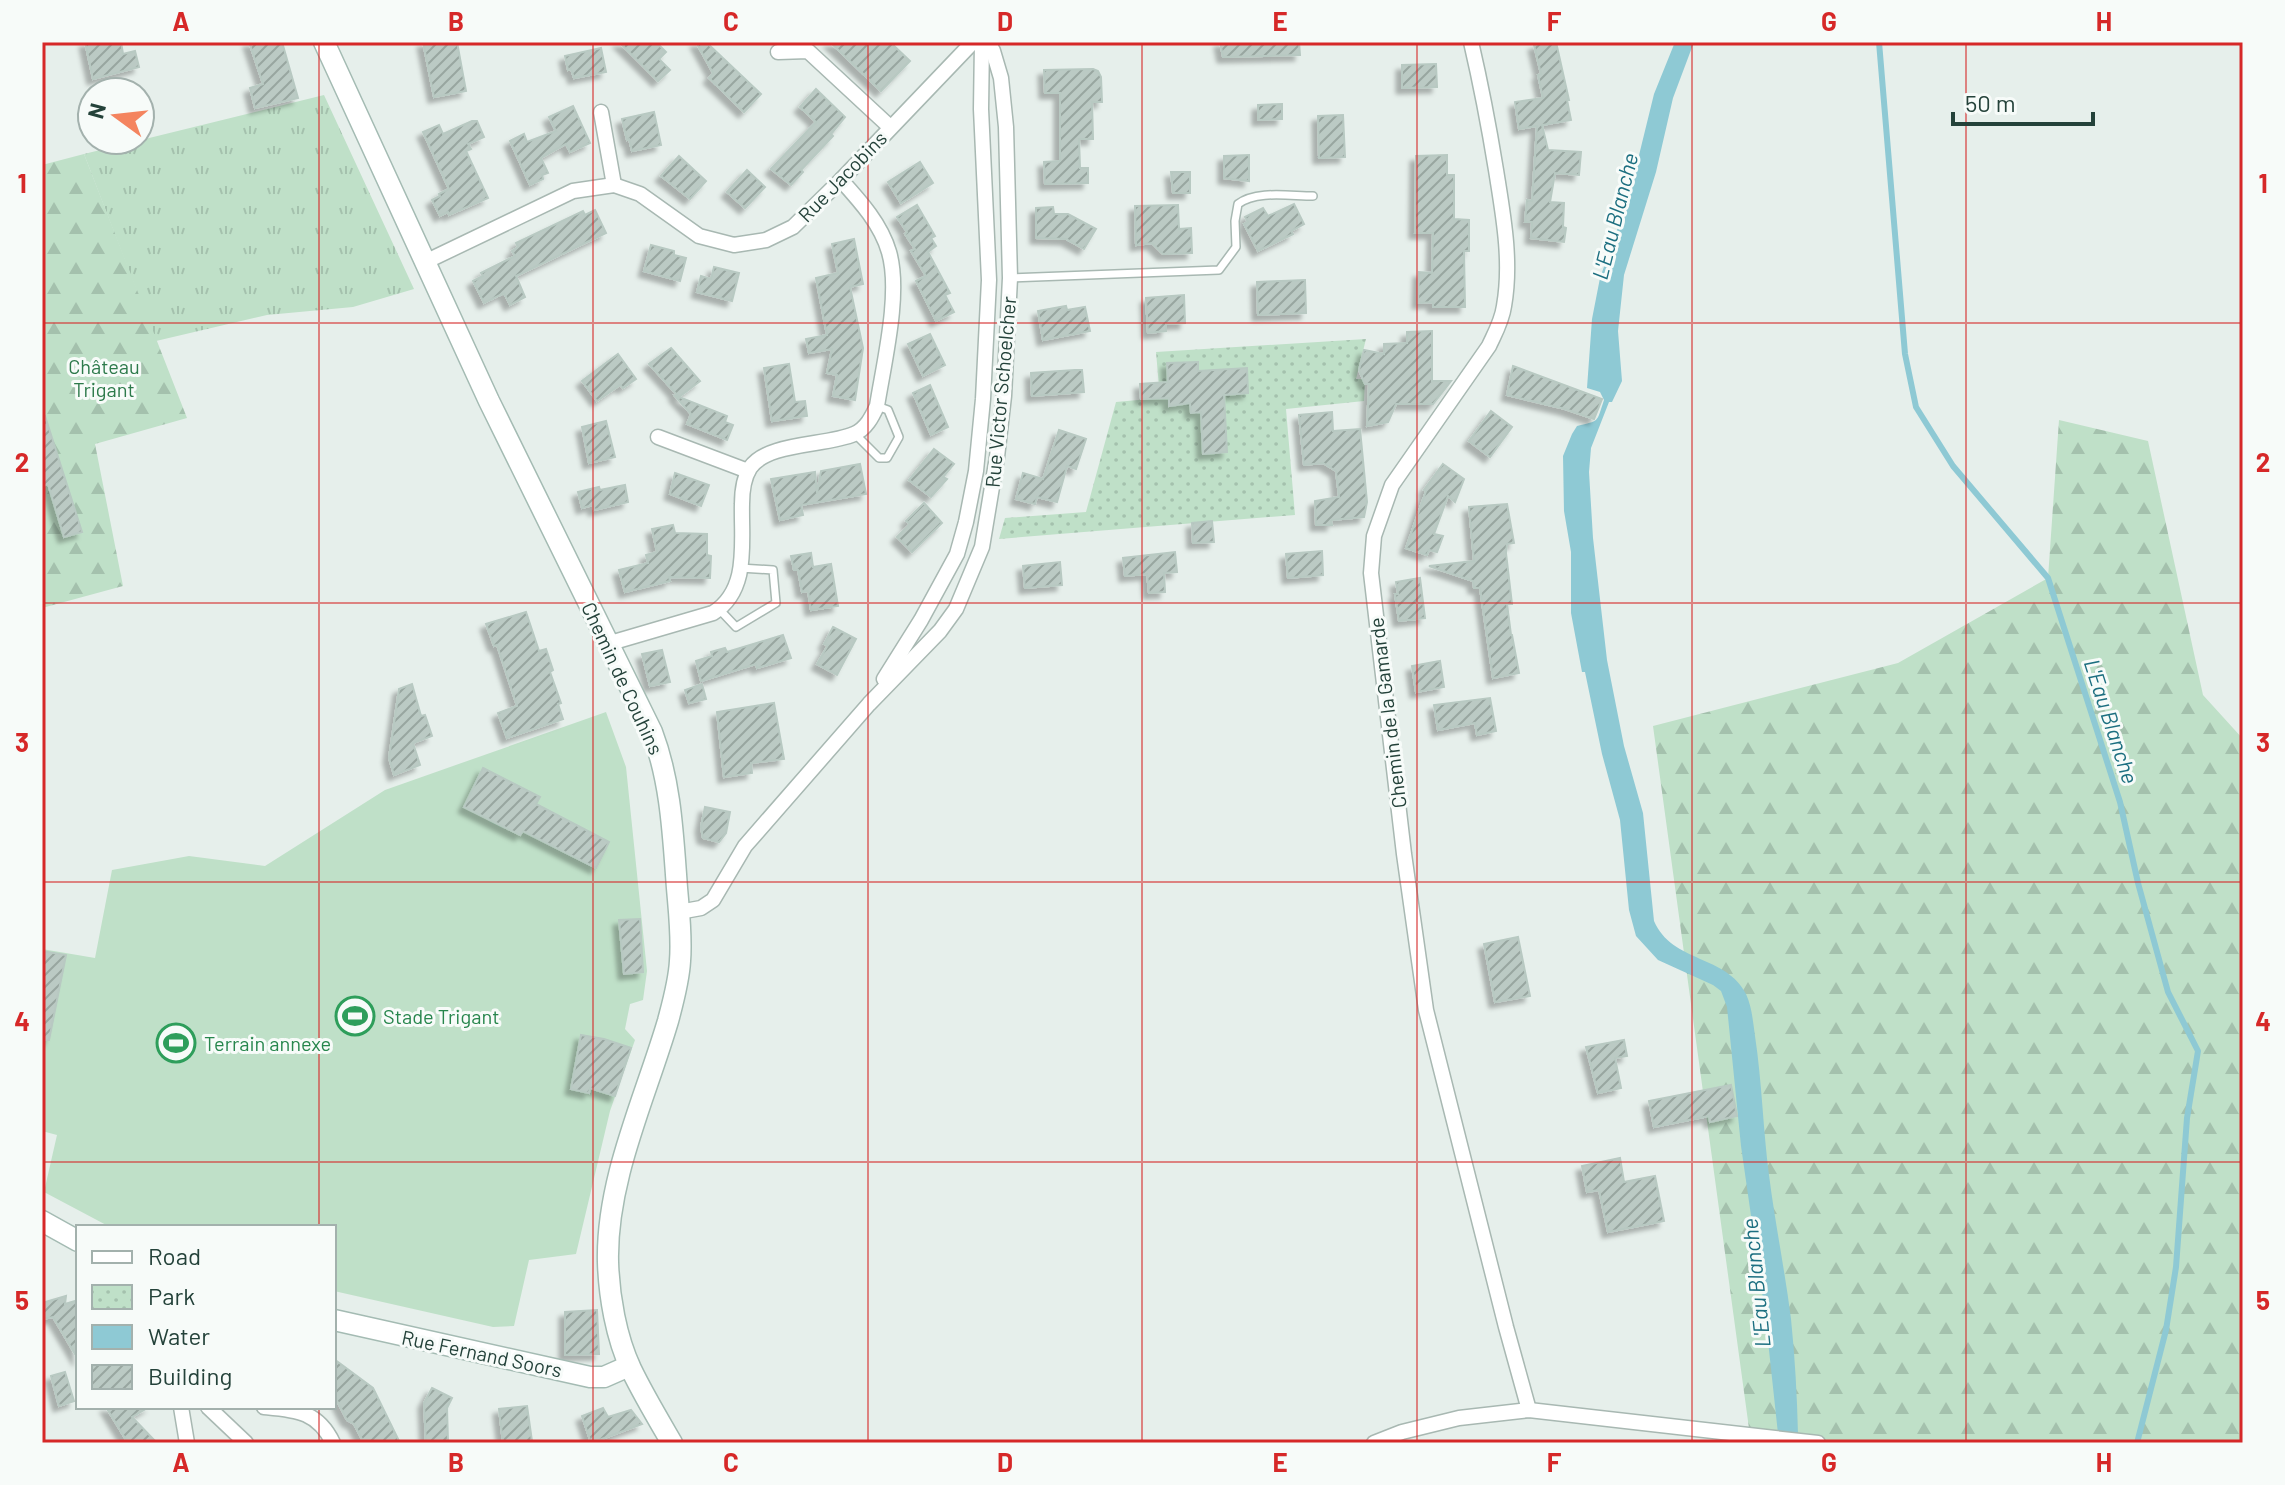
<svg xmlns="http://www.w3.org/2000/svg" width="2285" height="1485" font-family="Barlow,sans-serif">
<style>
.grass{fill:url(#grass-tufts)}
.forest{fill:url(#forest-firs)}
.park{fill:url(#park-dots)}
.pitch{fill:#bfe0c8}
.water{fill:#8ec9d4}
.lines{fill:none;stroke-linecap:round;stroke-linejoin:round}
.stream{stroke:#8ec9d4;stroke-width:6}
.building{fill:url(#building-hatch);stroke:#b8c9c2;stroke-width:2;filter:url(#shadow)}
.lane-casing{stroke:#a8b8b2;stroke-width:10}
.street-casing{stroke:#a8b8b2;stroke-width:17}
.secondary-casing{stroke:#a4bbb3;stroke-width:23}
.lane{stroke:#fff;stroke-width:7}
.street{stroke:#fff;stroke-width:14}
.secondary{stroke:#fff;stroke-width:20}
.grid{fill:none;stroke:#d62828;stroke-width:2;stroke-opacity:0.55}
.labels{text-anchor:middle;dominant-baseline:central;stroke-width:6;stroke-linejoin:round;paint-order:stroke}
.street-label{font-size:20px;fill:#24423a;stroke:#f7fbf9}
.park-label{font-size:20px;fill:#2d7a4b;stroke:#f7fbf9}
.leisure-label{font-size:20px;fill:#27864d;stroke:#f7fbf9;text-anchor:start}
.water-label{font-size:22px;font-style:italic;fill:#1c6f80;stroke:#f7fbf9}
.neatline{fill:none;stroke:#d62828;stroke-width:3}
.grid-label{font-size:26px;text-anchor:middle;font-weight:bold;fill:#d62828}
</style>
<defs>
<pattern id="grass-tufts" width="24" height="20" patternUnits="userSpaceOnUse" patternTransform="scale(2)"><rect width="24" height="20" fill="#bfe0c8"/><path d="M3 7l-1-3M5 7V3M7 7l1-3M15 17l-1-3M17 17v-4M19 17l1-3" fill="none" stroke="#a4c1ad"/></pattern>
<pattern id="forest-firs" width="22" height="20" patternUnits="userSpaceOnUse" patternTransform="scale(2)"><rect width="22" height="20" fill="#bfe0c8"/><path d="M5 1l3.5 6h-7zM16 11l3.5 6h-7z" fill="#a4c1ad"/></pattern>
<pattern id="park-dots" width="8" height="8" patternUnits="userSpaceOnUse" patternTransform="scale(2)"><rect width="8" height="8" fill="#bfe0c8"/><path d="M2 2h.1M6 6h.1" fill="none" stroke="#a4c1ad" stroke-width="1.8" stroke-linecap="round"/></pattern>
<pattern id="building-hatch" width="6" height="6" patternUnits="userSpaceOnUse" patternTransform="scale(2)"><rect width="6" height="6" fill="#bbcac4"/><path d="M-1 1l2-2M0 6l6-6M5 7l2-2" fill="none" stroke="#98a6a0"/></pattern>
<filter id="shadow"><feDropShadow dx="-5.5" dy="5.5" stdDeviation="2" flood-color="#0004"/></filter>
</defs>
<rect width="100%" height="100%" fill="#e6efeb"/>
<polygon class="grass" points="324,95 414,289 353,307 267,315 156,341 84,154"/>
<g class="forest">
<polygon points="84,154 187,418 95,444 123,586 42,608 42,165"/>
<polygon points="2059,420 2148,441 2203,695 2243,739 2243,1443 1751,1443 1653,726 1898,663 2048,578"/>
</g>
<polygon class="park" points="1366,339 1356,379 1365,379 1364,401 1286,409 1295,515 999,539 1005,518 1086,512 1116,402 1160,398 1156,352"/>
<polygon class="pitch" points="606,712 626,767 647,971 643,1000 630,1004 625,1029 635,1040 610,1111 576,1254 529,1260 514,1326 493,1327 334,1291 334,1227 110,1227 44,1192 57,1135 42,1131 42,949 95,958 112,870 189,856 265,866 385,790"/>
<path class="water" d="M1675 42H1694L1673 98 1656 172 1624 275 1618 331 1622 381 1612 402H1609L1591 448 1589 472 1593 538 1607 660 1624 746 1643 813 1654 921C1672 963 1727 955 1746 994 1752 1007 1753 1022 1755 1036 1762 1082 1763 1129 1769 1175 1775 1223 1785 1271 1791 1319 1795 1357 1797 1396 1798 1434L1779 1443 1765 1313 1741 1146 1727 1007 1721 991 1713 985 1658 960 1636 936 1629 910 1620 820 1602 754 1585 672H1582L1571 613V552L1564 511 1563 456 1572 434 1577 426C1600 420 1596 424 1604 400L1600 392 1587 388 1592 319 1600 278 1629 196 1654 94Z"/>
<g class="lines">
<polyline class="stream" points="1879,42 1905,354 1916,407 1953,466 2048,578 2120,802 2138,883 2168,992 2198,1051 2187,1118 2176,1267 2166,1330 2137,1443"/>
</g>
<g class="building">
<polygon points="85,42 121,42 123,54 135,51 139,67 93,79"/>
<polygon points="249,42 282,42 298,98 255,108 250,88 263,84"/>
<polygon points="423,42 457,42 466,91 434,97"/>
<polygon points="619,42 656,42 666,52 659,59 670,70 658,81"/>
<polygon points="696,42 706,42 761,94 744,112 709,78 713,73"/>
<polygon points="830,42 890,42 910,61 881,91"/>
<polygon points="1220,42 1299,42 1300,55 1223,57"/>
<polygon points="1547,42 1556,42 1569,100 1567,100 1571,120 1542,125 1548,150 1581,152 1579,175 1555,173 1550,202 1564,203 1563,227 1566,228 1564,242 1531,238 1532,222 1525,222 1527,200 1532,201 1537,126 1519,129 1515,102 1543,98 1538,75 1541,74 1534,45"/>
<polygon points="601,48 606,72 574,78 571,69 568,70 565,56"/>
<polygon points="1436,64 1437,87 1402,88 1402,65"/>
<polygon points="1093,69 1098,71 1101,77 1102,102 1092,102 1093,139 1079,139 1080,168 1088,168 1088,183 1045,184 1044,162 1060,161 1060,93 1045,93 1044,70"/>
<polygon points="816,89 845,117 831,134 833,136 801,170 803,172 791,185 771,169 816,122 800,107"/>
<polygon points="1282,104 1282,119 1258,120 1258,105"/>
<polygon points="573,106 590,143 570,152 566,144 541,158 548,173 542,175 543,179 530,185 510,141 524,134 527,142 556,131 549,117"/>
<polygon points="654,112 661,145 632,151 629,139 627,140 622,119"/>
<polygon points="1343,115 1345,157 1319,158 1318,116"/>
<polygon points="472,121 477,121 484,137 468,144 471,149 466,151 488,198 449,215 448,212 440,216 432,200 440,196 439,194 449,189 423,132 439,125 443,134"/>
<polygon points="1249,155 1249,181 1224,178 1224,156"/>
<polygon points="1447,155 1447,175 1454,175 1454,219 1469,220 1469,251 1464,251 1465,307 1433,307 1433,302 1418,303 1419,272 1432,273 1433,233 1415,233 1416,156"/>
<polygon points="679,156 706,181 690,199 661,176"/>
<polygon points="920,162 933,183 901,203 888,182"/>
<polygon points="747,170 765,187 745,208 727,192"/>
<polygon points="1171,172 1190,172 1190,193 1173,193"/>
<polygon points="1294,204 1304,224 1291,231 1293,234 1258,251 1244,224 1248,222 1245,217 1263,208 1268,216"/>
<polygon points="917,205 935,236 931,238 936,246 928,252 950,293 945,295 954,312 936,321 916,281 926,276 911,251 915,249 905,234 907,232 897,217"/>
<polygon points="1178,205 1179,229 1191,228 1192,253 1163,254 1152,243 1136,245 1135,206"/>
<polygon points="1053,207 1054,214 1068,214 1096,229 1084,249 1066,239 1036,238 1036,208"/>
<polygon points="595,210 606,233 516,276 525,297 510,305 504,293 484,303 473,281 483,276 481,273 515,256 512,251 518,247 516,243 583,211 585,215"/>
<polygon points="854,239 863,284 850,287 863,348 855,400 833,396 837,375 827,373 832,349 809,353 806,339 827,335 816,278 838,273 832,244"/>
<polygon points="651,245 674,251 674,255 686,258 680,281 644,271"/>
<polygon points="714,267 739,273 732,301 697,292 701,276 711,279"/>
<polygon points="1305,280 1306,313 1258,315 1257,282"/>
<polygon points="1184,295 1185,323 1166,324 1166,331 1148,333 1146,298"/>
<polygon points="1066,306 1067,310 1085,307 1090,331 1043,340 1038,311"/>
<polygon points="1432,331 1432,381 1451,381 1433,404 1396,404 1388,422 1367,426 1369,384 1365,384 1359,370 1364,350 1384,354 1384,344 1407,343 1407,332"/>
<polygon points="930,334 945,365 923,376 908,344"/>
<polygon points="671,348 700,381 679,397 727,416 725,422 733,425 727,440 687,424 691,414 675,396 679,397 649,364"/>
<polygon points="618,354 636,379 623,388 620,385 597,401 582,381"/>
<polygon points="1198,362 1198,371 1247,368 1248,393 1224,395 1227,452 1203,454 1201,412 1191,413 1190,403 1169,406 1169,398 1141,399 1140,384 1168,382 1167,363"/>
<polygon points="789,364 795,402 805,401 807,416 772,421 764,368"/>
<polygon points="1513,366 1602,399 1594,419 1565,409 1507,395"/>
<polygon points="1075,370 1082,370 1084,392 1032,396 1031,373"/>
<polygon points="930,385 948,427 931,435 913,393"/>
<polygon points="1491,411 1512,427 1490,457 1469,441"/>
<polygon points="1332,412 1333,431 1360,429 1367,502 1364,517 1331,520 1332,525 1316,525 1315,501 1339,497 1336,471 1323,463 1304,465 1299,415"/>
<polygon points="42,416 45,416 82,532 64,537 48,484 42,486"/>
<polygon points="606,421 615,457 589,463 582,427"/>
<polygon points="1059,430 1086,439 1076,469 1067,466 1057,502 1037,497 1035,504 1016,499 1023,473 1043,479"/>
<polygon points="934,449 954,464 943,477 947,479 931,497 909,480"/>
<polygon points="860,464 866,494 801,505 803,515 780,520 771,479 815,472 817,493 821,471"/>
<polygon points="1443,464 1464,479 1455,502 1448,496 1434,534 1443,536 1437,552 1429,550 1427,555 1406,548 1426,491 1424,490"/>
<polygon points="675,473 709,485 701,506 670,494"/>
<polygon points="625,485 628,502 594,510 593,505 582,508 578,492 599,487 600,490"/>
<polygon points="924,503 942,523 912,552 897,537 910,524 906,521"/>
<polygon points="1507,504 1514,543 1507,544 1506,553 1512,604 1507,604 1511,635 1512,635 1519,673 1493,678 1480,588 1474,588 1473,581 1429,566 1474,561 1469,507"/>
<polygon points="1212,521 1214,542 1193,543 1192,523"/>
<polygon points="673,525 675,533 707,534 707,555 711,556 710,578 669,577 670,581 625,592 619,570 648,563 646,555 657,552 652,529"/>
<polygon points="1322,551 1323,575 1288,578 1286,554"/>
<polygon points="1175,552 1177,572 1164,573 1165,592 1149,593 1147,574 1125,576 1123,558"/>
<polygon points="811,553 813,567 831,564 838,606 811,610 808,591 802,592 798,570 794,570 791,556"/>
<polygon points="1060,562 1062,585 1025,588 1023,566"/>
<polygon points="1420,578 1425,618 1399,621 1395,594 1398,594 1396,582"/>
<polygon points="526,612 539,651 546,649 553,670 550,672 561,703 558,704 563,719 507,738 498,713 517,706 497,645 494,646 486,624"/>
<polygon points="833,627 856,639 837,675 817,664 828,645 824,644"/>
<polygon points="783,635 791,658 757,668 756,664 701,681 696,661 712,656 711,652 725,648 727,652"/>
<polygon points="662,650 670,682 650,686 642,654"/>
<polygon points="1440,661 1444,687 1416,692 1412,666"/>
<polygon points="412,684 421,716 425,715 432,736 413,743 420,765 394,775 389,758 399,689"/>
<polygon points="702,684 706,699 689,703 685,690"/>
<polygon points="1490,698 1496,731 1477,735 1475,723 1438,730 1434,705"/>
<polygon points="774,703 784,759 751,763 752,773 724,777 717,712"/>
<polygon points="483,768 540,797 536,804 609,842 596,868 523,831 520,835 464,807"/>
<polygon points="705,807 730,812 726,833 719,842 703,838 701,827"/>
<polygon points="640,919 643,972 624,974 619,920"/>
<polygon points="1518,937 1530,996 1495,1002 1484,944"/>
<polygon points="42,951 66,955 49,1040 42,1040"/>
<polygon points="581,1035 604,1039 631,1048 615,1096 590,1088 589,1093 571,1089"/>
<polygon points="1624,1040 1627,1056 1615,1058 1621,1088 1598,1093 1586,1047"/>
<polygon points="1731,1085 1737,1116 1710,1122 1709,1116 1654,1127 1649,1101"/>
<polygon points="1620,1158 1624,1182 1655,1176 1664,1221 1608,1232 1599,1190 1587,1192 1582,1166"/>
<polygon points="66,1296 65,1304 78,1300 78,1359 53,1317 42,1319 42,1303"/>
<polygon points="597,1310 599,1354 565,1355 565,1312"/>
<polygon points="334,1359 373,1388 400,1443 364,1443 354,1424 347,1420 334,1395"/>
<polygon points="65,1372 74,1401 59,1406 51,1376"/>
<polygon points="432,1388 452,1398 447,1408 448,1442 426,1443 424,1403"/>
<polygon points="527,1406 532,1441 503,1443 499,1409"/>
<polygon points="106,1407 149,1407 132,1417 157,1443 128,1443"/>
<polygon points="603,1408 608,1417 631,1410 642,1424 591,1443 582,1416"/>
</g>
<g class="lines">
<g class="lane-casing">
<g id="lane">
<path d="M1010 278 1219 270 1236 247 1235 221 1238 204C1256 190 1290 196 1313 196"/>
<polyline points="855,434 879,458 887,458 899,437 888,410 877,406"/>
<polyline points="719,609 736,627 776,603 773,570 740,568"/>
</g>
</g>
<g class="street-casing">
<g id="street">
<path d="M1471 42C1481 85 1489 127 1496 170 1503 214 1512 261 1504 306 1502 321 1495 333 1489 346L1392 485 1374 536 1371 573 1404 854 1426 1010 1506 1327 1529 1410"/>
<polyline points="778,52 808,51 890,127"/>
<polyline points="601,112 614,185"/>
<polyline points="425,262 573,191 614,185 640,194 699,236 734,245 766,240 793,227 841,180 973,42"/>
<polyline points="658,437 748,471"/>
<path d="M607 644 713 613C750 590 741 542 742 504 742 492 743 479 750 468 767 442 827 446 854 434 866 429 872 417 877 406 884 362 901 293 889 252 881 224 860 201 841 180"/>
<polyline points="884,679 921,620 957,554 966,522 976,471 983,399 989,280 981,109 982,42"/>
<polyline points="679,912 701,908 713,900 745,846 869,704 940,631 956,609 982,547 997,457 1004,396 1010,278 1006,127 1001,78 993,51 988,42"/>
<polyline points="181,1407 187,1443"/>
<polyline points="208,1407 246,1443"/>
<path d="M264 1407C296 1410 318 1411 333 1443"/>
<polyline points="1374,1443 1402,1432 1459,1418 1529,1410 1818,1443"/>
</g>
</g>
<g class="secondary-casing">
<g id="secondary">
<path d="M324 42 489 401 652 732C671 782 673 835 677 888 679 912 682 937 680 961 679 981 673 1002 668 1021 645 1099 606 1180 608 1262 609 1296 616 1337 631 1369 643 1394 658 1419 672 1443"/>
<polyline points="42,1221 78,1241"/>
<polyline points="334,1320 590,1377 604,1377 629,1366"/>
</g>
</g>
<use href="#lane" class="lane"/>
<use href="#street" class="street"/>
<use href="#secondary" class="secondary"/>
</g>
<path class="grid" d="M319 42V1227M593 42V1443M868 42V1443M1142 42V1443M1417 42V1443M1692 42V1443M1966 42V1443M42 323H2243M42 603H2243M42 882H2243M42 1162H2243M319 1407V1443"/>
<defs>
<g id="stadium-ring" transform="scale(2)"><circle r="9.5" fill="#f7fbf9" stroke="#2e9e5b" stroke-width="1.5"/><path d="M0-5a6.5 5 0 1 0 0 10a6.5 5 0 1 0 0-10ZM-3.5-1.8h7v3.6h-7Z" fill="#2e9e5b"/></g>
</defs>
<g fill-rule="evenodd">
<use href="#stadium-ring" x="355" y="1016"/>
<use href="#stadium-ring" x="176" y="1043"/>
</g>
<g class="labels">
<g class="street-label">
<text transform="translate(842 176) rotate(-46)">Rue Jacobins</text>
<text transform="translate(1000 392) rotate(-85)">Rue Victor Schoelcher</text>
<text transform="translate(623 678) rotate(65)">Chemin de Couhins</text>
<text transform="translate(1387 713) rotate(-97)">Chemin de la Gamarde</text>
<text transform="translate(482 1353) rotate(12)">Rue Fernand Soors</text>
</g>
<g class="park-label">
<text x="104" y="366">Château<tspan x="104" dy="23">Trigant</tspan></text>
</g>
<g class="leisure-label">
<text x="383" y="1016">Stade Trigant</text>
<text x="204" y="1043">Terrain annexe</text>
</g>
<g class="water-label">
<text transform="translate(1614 216) rotate(-76)">L'Eau Blanche</text>
<text transform="translate(2112 721) rotate(72)">L'Eau Blanche</text>
<text transform="translate(1755 1283) rotate(-96)">L'Eau Blanche</text>
</g>
</g>
<rect width="2285" height="1485" fill="none" stroke="#f7fbf9" stroke-width="88"/>
<rect x="76" y="1225" width="260" height="184" fill="#f7fbf9" stroke="#a3b1ad" stroke-width="2"/>
<rect x="92" y="1251" width="40" height="12" fill="#ffffff" stroke="#a3b1ad" stroke-width="2"/>
<text x="148" y="1265" font-size="24" fill="#24423a">Road</text>
<rect x="92" y="1285" width="40" height="24" fill="url(#park-dots)" stroke="#a3b1ad" stroke-width="2"/>
<text x="148" y="1305" font-size="24" fill="#24423a">Park</text>
<rect x="92" y="1325" width="40" height="24" fill="#8ec9d4" stroke="#a3b1ad" stroke-width="2"/>
<text x="148" y="1345" font-size="24" fill="#24423a">Water</text>
<rect x="92" y="1365" width="40" height="24" fill="url(#building-hatch)" stroke="#a3b1ad" stroke-width="2"/>
<text x="148" y="1385" font-size="24" fill="#24423a">Building</text>
<g transform="translate(116 116) rotate(285)"><circle r="38" fill="#f7fbf9" stroke="#a3b1ad" stroke-width="2"/>
<path d="M0-6L14 30L0 20L-14 30Z" fill="#f4845f"/>
<text y="-12" font-size="22" font-weight="bold" text-anchor="middle" fill="#24423a">N</text>
</g>
<path d="M1953 112v12h140v-12" fill="none" stroke="#24423a" stroke-width="4"/>
<text x="1965" y="112" font-size="24" fill="#24423a" stroke="#f7fbf9" stroke-width="6" paint-order="stroke">50 m</text>
<rect x="44" y="44" width="2197" height="1397" class="neatline"/>
<g class="grid-label">
<text x="181" y="31">A</text>
<text x="456" y="31">B</text>
<text x="731" y="31">C</text>
<text x="1005" y="31">D</text>
<text x="1280" y="31">E</text>
<text x="1554" y="31">F</text>
<text x="1829" y="31">G</text>
<text x="2104" y="31">H</text>
<text x="22" y="193">1</text>
<text x="2263" y="193">1</text>
<text x="22" y="472">2</text>
<text x="2263" y="472">2</text>
<text x="22" y="752">3</text>
<text x="2263" y="752">3</text>
<text x="22" y="1031">4</text>
<text x="2263" y="1031">4</text>
<text x="22" y="1310">5</text>
<text x="2263" y="1310">5</text>
<text x="181" y="1472">A</text>
<text x="456" y="1472">B</text>
<text x="731" y="1472">C</text>
<text x="1005" y="1472">D</text>
<text x="1280" y="1472">E</text>
<text x="1554" y="1472">F</text>
<text x="1829" y="1472">G</text>
<text x="2104" y="1472">H</text>
</g>
</svg>
